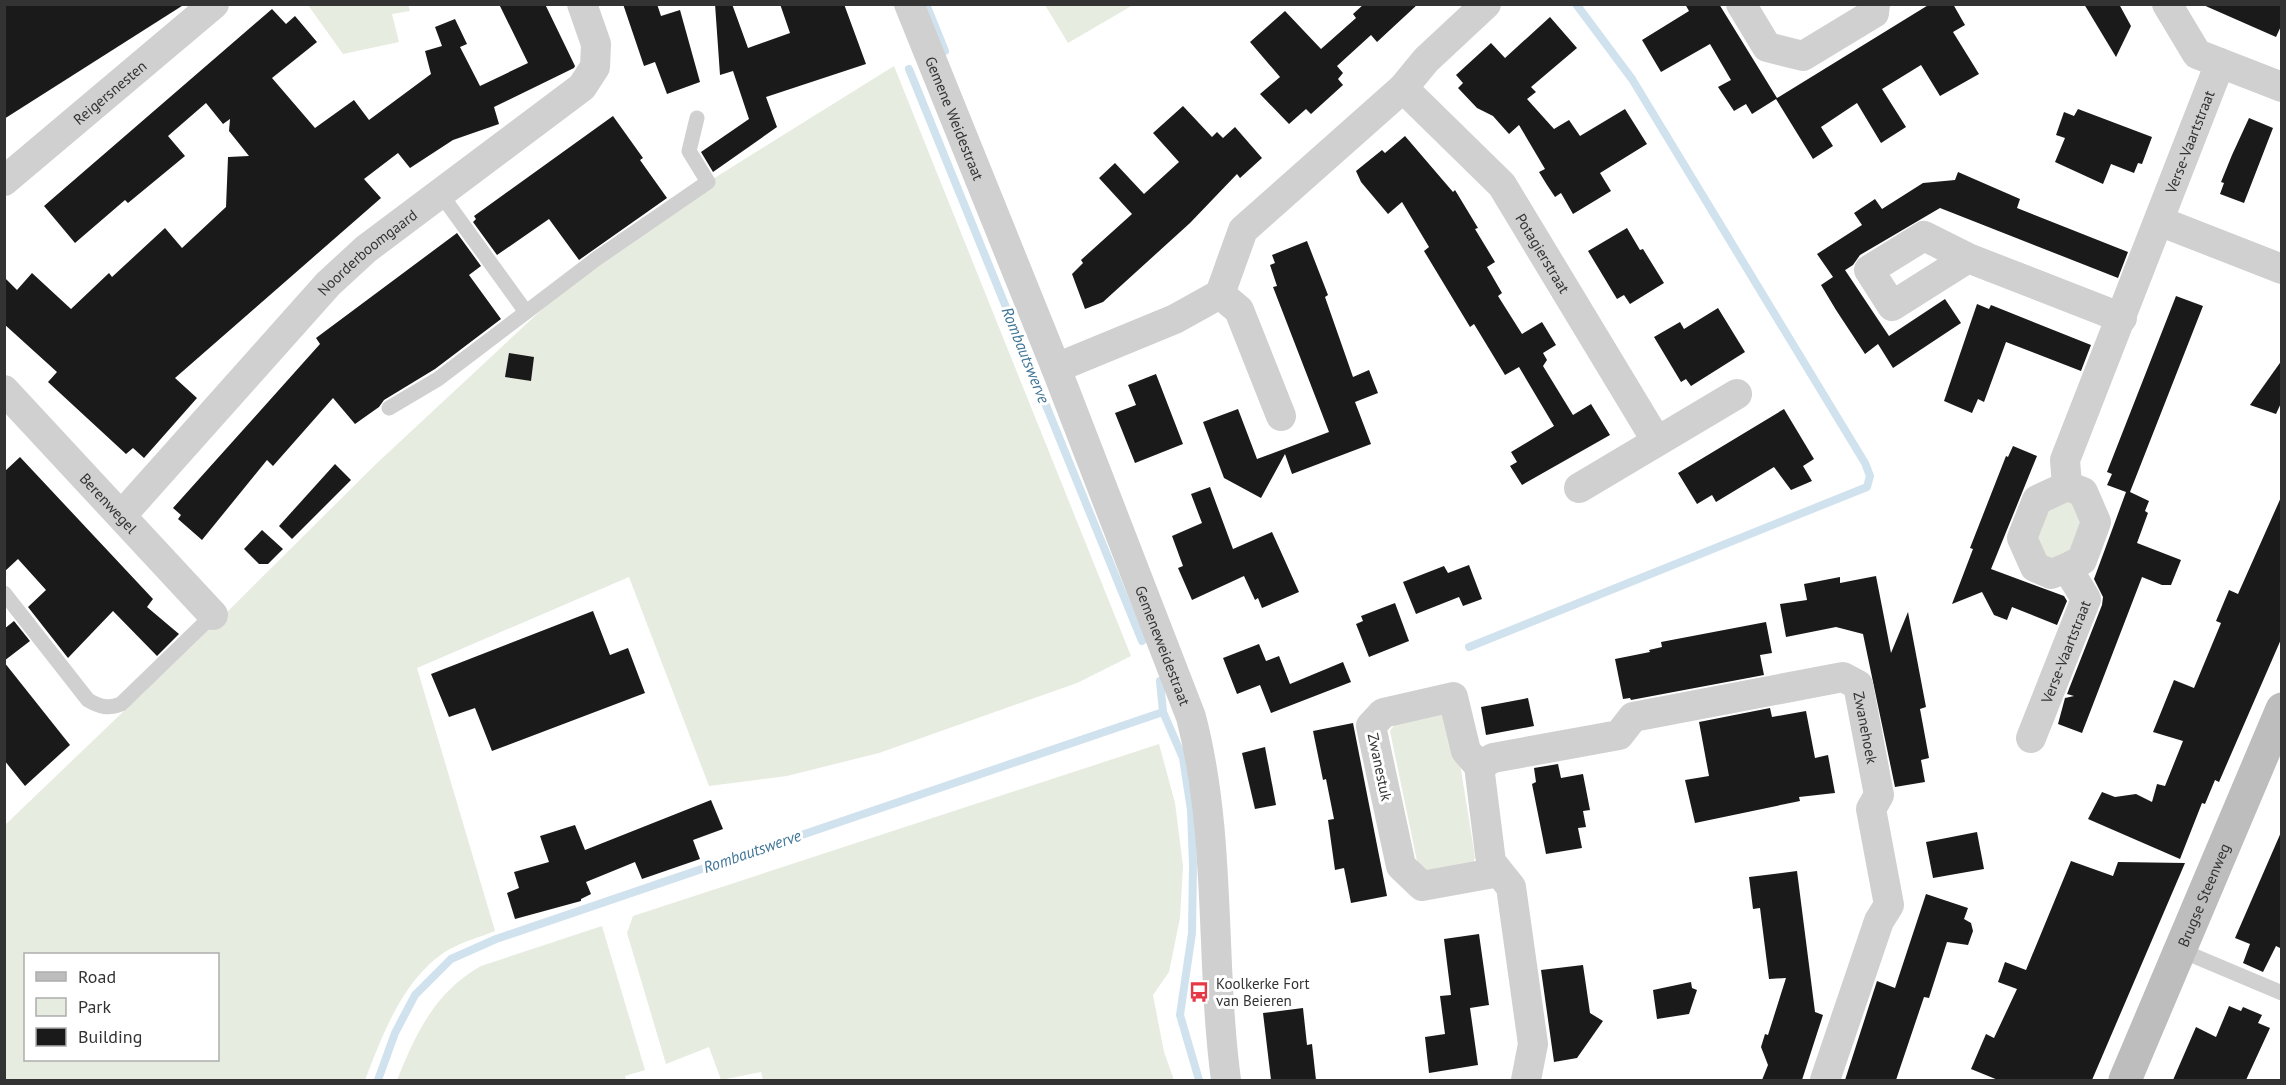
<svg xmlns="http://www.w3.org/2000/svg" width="2286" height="1085" font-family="'PT Sans',sans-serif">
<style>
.green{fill:#e6ecdf;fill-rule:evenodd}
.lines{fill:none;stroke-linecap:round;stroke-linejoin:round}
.stream{stroke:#cfe2ee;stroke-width:8}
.building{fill:#1a1a1a}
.lane{stroke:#d0d0d0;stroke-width:15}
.street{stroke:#d0d0d0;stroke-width:30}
.secondary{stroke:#bdbdbd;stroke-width:33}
.labels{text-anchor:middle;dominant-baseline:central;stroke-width:6;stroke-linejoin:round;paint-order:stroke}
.street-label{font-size:15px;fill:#333;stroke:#fff}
.poi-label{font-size:15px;fill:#333;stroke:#fff;text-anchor:start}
.water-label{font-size:16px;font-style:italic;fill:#3f7597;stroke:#fff}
</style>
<rect width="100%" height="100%" fill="#fff"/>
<g class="green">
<polygon points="308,5 408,5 410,11 392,14 399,42 343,54"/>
<polygon points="1045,5 1133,5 1068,43"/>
<path d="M894 66 1131 656 1077 683 879 753 787 776 709 786 629 577 417 668 495 931C480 937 462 942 448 950 403 978 383 1034 365 1080H5V825L223 616 376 464 596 259 708 182ZM26 954H218V1060H26Z"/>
<polygon points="2065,498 2073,501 2084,521 2072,552 2044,560 2035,537 2044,507"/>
<polygon points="1446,713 1453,720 1475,857 1471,869 1428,876 1418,866 1390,731 1401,716"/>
<polygon points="1159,744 1175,803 1183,866 1180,918 1169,972 1153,995 1164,1052 1174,1080 763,1080 761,1072 721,1080 709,1047 666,1064 627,933 633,916"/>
<path d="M602 926 645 1070 625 1076 626 1080H397C416 1033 435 992 481 966Z"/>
</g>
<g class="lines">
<g class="stream">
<polyline points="926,4 945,51"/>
<polyline points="909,69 1142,641"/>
<polyline points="1469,647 1867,487 1870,476 1865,463 1632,79 1576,4"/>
<polyline points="1163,712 1183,758 1191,810 1193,864 1192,933 1180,1015 1199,1080"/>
<polyline points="378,1080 395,1033 415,995 451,959 496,939 1163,712 1160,681"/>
</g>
</g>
<g class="building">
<polygon points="4,4 185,4 4,119"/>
<polygon points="499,4 545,4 575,66 574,68 494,107 499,124 453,140 410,168 398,153 364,179 381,198 175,378 197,398 144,458 133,448 126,454 48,382 57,372 4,324 4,277 17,290 32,273 71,309 109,273 112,277 165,228 182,248 226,207 228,157 249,156 229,131 230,119 223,124 206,103 168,136 185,156 128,203 125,200 75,243 44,206 272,9 286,24 295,16 317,42 272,78 315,128 354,100 369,120 431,74 425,51 442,46 435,27 455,19 467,44 460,47 480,86 528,63"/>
<polygon points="623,4 657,4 661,16 680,10 700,82 667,94 655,62 644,66"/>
<polygon points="715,4 732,4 748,48 790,33 780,4 844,4 866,64 766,97 777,127 713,172 701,152 749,119 733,71 720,75"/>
<polygon points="1364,4 1418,4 1377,42 1371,35 1337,66 1343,73 1338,79 1343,85 1311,114 1306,109 1289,124 1260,94 1280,77 1250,42 1285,11 1321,49 1356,18 1353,14"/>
<polygon points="1685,4 1719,4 1777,98 1930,4 1953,4 1965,25 1953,32 1979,74 1940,96 1921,65 1882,89 1906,127 1881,143 1857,103 1821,127 1833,146 1813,159 1776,99 1752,114 1746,104 1734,111 1718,87 1731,80 1710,44 1661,72 1642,40 1689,11"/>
<polygon points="2084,4 2119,4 2131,26 2116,57"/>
<polygon points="2201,4 2282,4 2282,24 2276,37"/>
<polygon points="1550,17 1577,48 1531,87 1536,92 1527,99 1554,129 1569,120 1580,136 1625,109 1647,144 1600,173 1611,191 1573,214 1561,193 1555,197 1547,185 1539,172 1545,169 1519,125 1509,134 1493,116 1477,108 1458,88 1463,83 1456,75 1491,43 1505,58"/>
<polygon points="1183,106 1212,137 1217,132 1223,138 1235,127 1262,158 1240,178 1237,174 1190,223 1103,302 1085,309 1072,274 1083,263 1081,260 1132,214 1099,178 1115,163 1144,194 1179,162 1153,133"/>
<polygon points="2078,109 2152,137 2142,164 2138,163 2134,173 2111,164 2103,184 2055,162 2065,138 2056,135 2064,112 2074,116"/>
<polygon points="613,116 643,158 640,160 667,198 579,260 549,219 497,255 473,222 476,219 474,216"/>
<polygon points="2249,118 2273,128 2244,203 2220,194 2224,183 2221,182 2232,155"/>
<polygon points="1405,136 1453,192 1455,190 1478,228 1475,229 1495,262 1487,267 1502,293 1498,296 1522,334 1542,322 1556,345 1543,353 1547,360 1543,366 1573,415 1591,404 1610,435 1522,485 1510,466 1517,462 1511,452 1554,426 1519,367 1505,375 1474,324 1470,327 1424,251 1429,247 1402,202 1388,214 1361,182 1356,171 1382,150 1385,153"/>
<polygon points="1958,172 2020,199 2017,208 2128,252 2118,278 1940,208 1860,255 1853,265 1836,276 1845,270 1889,336 1945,299 1961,323 1893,368 1878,344 1865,354 1836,310 1821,285 1833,277 1817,254 1862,225 1854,213 1875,199 1882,209 1923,183 1955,180"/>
<polygon points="1627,228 1640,250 1643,249 1664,283 1630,304 1624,295 1617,299 1588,251"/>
<polygon points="457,233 481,266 469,275 501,319 435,369 384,400 379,407 355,424 333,398 273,466 267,460 202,540 178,519 181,515 173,508 320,344 316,338"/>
<polygon points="1307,241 1328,295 1325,297 1353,377 1369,370 1378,393 1355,402 1371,444 1292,474 1285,454 1261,498 1224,478 1203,422 1238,409 1257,459 1329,432 1273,287 1277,286 1270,265 1275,263 1272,255"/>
<polygon points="2176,296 2203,306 2130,492 2149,501 2145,511 2148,513 2137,543 2181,560 2171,585 2162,585 2142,577 2082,733 2058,724 2065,698 2074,696 2067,694 2102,605 2103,597 2094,579 2126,492 2107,485 2112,474 2107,472"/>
<polygon points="1977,304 1989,309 1991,305 2091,345 2081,371 2006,342 1984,402 1978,399 1972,413 1944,401"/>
<polygon points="1718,308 1745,352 1691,386 1686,379 1681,382 1654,337 1680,322 1684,329"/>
<polygon points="509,353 534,357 531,381 505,377"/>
<polygon points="2282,360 2282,401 2276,414 2250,405"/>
<polygon points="1156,374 1183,444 1135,463 1115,413 1136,405 1128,385"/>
<polygon points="1784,409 1814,459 1803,466 1812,481 1791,490 1774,467 1716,502 1712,495 1697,504 1678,473"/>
<polygon points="2013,446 2037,456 1991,569 2064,596 2067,601 2057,625 2012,607 2007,620 1994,615 1982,592 1952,604 1973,549 1970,548 2006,456 2008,457"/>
<polygon points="20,457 153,599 147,607 179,634 157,656 113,611 68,658 28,607 46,590 18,559 4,572 4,472"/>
<polygon points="335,464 351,480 292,539 279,526"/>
<polygon points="1210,487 1233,549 1272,532 1299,592 1262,608 1258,598 1255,600 1244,576 1192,600 1178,568 1183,566 1172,536 1202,523 1191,494"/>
<polygon points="2282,495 2282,637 2219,782 2215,780 2205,804 2202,803 2180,859 2088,819 2102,792 2115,797 2136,794 2152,802 2157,784 2165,786 2183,741 2153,732 2174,680 2194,688 2221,623 2216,621 2229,590 2238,594"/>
<polygon points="262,530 283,549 268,564 259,564 244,549"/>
<polygon points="1469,565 1482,599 1463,606 1459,597 1416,614 1403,582 1444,566 1448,573"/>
<polygon points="1876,576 1891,653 1908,612 1926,707 1920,709 1929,758 1921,760 1925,782 1895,787 1863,634 1836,627 1786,637 1780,604 1807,600 1804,584 1840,577 1840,583"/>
<polygon points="1395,603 1409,641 1369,657 1356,624 1363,621 1361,616"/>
<polygon points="593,611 610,655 628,648 645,693 492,751 475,708 449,717 431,674"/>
<polygon points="14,621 30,641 4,661 4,629"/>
<polygon points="1766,622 1772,653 1760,655 1764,675 1631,700 1630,698 1623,699 1615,659 1650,652 1649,650 1662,647 1661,642"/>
<polygon points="1259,644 1266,661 1279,656 1290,684 1343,662 1351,682 1271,713 1260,685 1237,694 1223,658"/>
<polygon points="4,662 70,745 25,786 4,760"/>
<polygon points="1528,698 1534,726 1486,735 1481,707"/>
<polygon points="1770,708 1772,717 1806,711 1815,758 1828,755 1835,793 1799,797 1800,801 1695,823 1685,780 1709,776 1699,722"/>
<polygon points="1353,723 1387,896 1351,903 1344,868 1335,870 1328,820 1334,819 1326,779 1323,780 1313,731"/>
<polygon points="1265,747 1276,805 1255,809 1242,753"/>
<polygon points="1558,764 1561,778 1583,774 1590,810 1583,811 1586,827 1578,828 1582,848 1546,854 1532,784 1536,782 1534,768"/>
<polygon points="711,800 723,829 693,840 700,859 642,879 635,862 586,882 591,894 581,899 581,901 515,919 507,893 519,888 514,872 549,862 540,836 575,825 585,850"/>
<polygon points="2282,830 2282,949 2276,946 2263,972 2243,963 2250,944 2235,938"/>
<polygon points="1977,832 1984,869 1933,878 1926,842"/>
<polygon points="2071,861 2113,876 2118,862 2185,863 2092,1080 1998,1080 1971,1069 1986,1034 1994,1038 2017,989 1998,982 2005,962 2026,970"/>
<polygon points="1797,871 1815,1012 1823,1015 1802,1080 1762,1080 1768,1065 1761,1047 1765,1034 1768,1035 1786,978 1769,979 1760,908 1753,909 1749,877"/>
<polygon points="1926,894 1968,908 1964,919 1971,923 1973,931 1968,945 1947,942 1929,998 1924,997 1896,1080 1845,1080 1877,981 1895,988"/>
<polygon points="1479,934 1489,1005 1470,1008 1478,1065 1429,1073 1425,1037 1445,1034 1440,996 1451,995 1444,939"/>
<polygon points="1583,965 1590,1013 1603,1021 1577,1058 1554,1062 1541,970"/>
<polygon points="1691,982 1692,988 1697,990 1689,1014 1657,1019 1653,990"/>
<polygon points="2229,1006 2241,1011 2243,1007 2262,1015 2258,1023 2270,1028 2246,1080 2173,1080 2196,1027 2216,1037"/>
<polygon points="1303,1008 1307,1045 1312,1044 1316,1080 1271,1080 1263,1013"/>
</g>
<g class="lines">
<g class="lane">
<polyline points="440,193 526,312"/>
<polyline points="389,408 438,379 596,259 708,182 689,151 697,118"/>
<path d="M4 593 88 700C100 707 108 709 121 704L213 615"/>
<polyline points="2180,950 2282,993"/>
</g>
<g class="street">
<path id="s1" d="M909 4 1056 368 1191 717C1222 836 1210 960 1226 1080"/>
<polyline points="1741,4 1767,47 1803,56 1874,13 1875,4"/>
<polyline points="2167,4 2197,54 2282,87"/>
<path id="s2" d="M1403 88 1502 185 1656 440"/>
<path id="s3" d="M4 181 214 4"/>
<polyline points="2159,221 2282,269"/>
<polyline points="1968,258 1924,236 1869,270 1892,306 1968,258 2122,318"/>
<polyline points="1220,294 1239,310 1281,416"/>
<polyline points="1056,368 1175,319 1220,294 1243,230 1403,88 1426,60 1486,4"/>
<path id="s4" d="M4 390 213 615"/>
<polyline points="2067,486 2083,492 2096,522 2082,560 2067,568"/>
<polyline points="1579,488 1737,394"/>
<path id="s5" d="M122 515 328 284 366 249 582 87 595 67 596 44 582 4"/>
<path id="s6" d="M2031 738 2086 599 2067 568 2051 574 2035 567 2022 538 2037 500 2067 486 2065 460 2220 63"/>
<path id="s7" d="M1479 766 1493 758 1619 735 1633 717 1843 677 1858 685 1879 795 1871 809 1889 905 1879 921 1825 1080"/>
<polyline points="1499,872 1422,886 1401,866 1371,726 1383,713 1453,697 1466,751 1479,766 1491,862 1511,887 1533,1044 1526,1080"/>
</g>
<path class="secondary" id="s8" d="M2125 1080 2282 709"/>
</g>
<defs>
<g id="bus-bare" transform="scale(1.62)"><path d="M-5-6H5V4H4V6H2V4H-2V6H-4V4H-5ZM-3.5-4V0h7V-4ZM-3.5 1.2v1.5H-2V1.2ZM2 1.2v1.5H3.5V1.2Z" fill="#e63946" stroke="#fff" stroke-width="2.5" paint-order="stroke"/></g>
</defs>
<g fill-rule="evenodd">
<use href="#bus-bare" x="1199" y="992"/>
</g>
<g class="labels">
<g class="street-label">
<text stroke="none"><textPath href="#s3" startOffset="138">Reigersnesten</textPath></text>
<text stroke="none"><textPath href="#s1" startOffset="123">Gemene Weidestraat</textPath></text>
<text stroke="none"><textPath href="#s6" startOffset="694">Verse-Vaartstraat</textPath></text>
<text stroke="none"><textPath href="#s5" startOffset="360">Noorderboomgaard</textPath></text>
<text stroke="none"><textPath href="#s2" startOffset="218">Potagierstraat</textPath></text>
<text stroke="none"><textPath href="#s4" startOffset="154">Berenwegel</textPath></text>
<text stroke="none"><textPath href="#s1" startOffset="690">Gemeneweidestraat</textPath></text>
<text stroke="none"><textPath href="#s6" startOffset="93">Verse-Vaartstraat</textPath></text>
<text stroke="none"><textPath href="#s7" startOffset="441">Zwanehoek</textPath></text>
<text transform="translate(1380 767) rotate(78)">Zwanestuk</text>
<text stroke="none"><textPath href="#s8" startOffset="201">Brugse Steenweg</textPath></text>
</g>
<g class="poi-label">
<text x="1216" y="983">Koolkerke Fort<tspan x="1216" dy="17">van Beieren</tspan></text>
</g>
<g class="water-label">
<text transform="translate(1026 355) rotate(68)">Rombautswerve</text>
<text transform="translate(752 851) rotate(-19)">Rombautswerve</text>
</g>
</g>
<rect width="2286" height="1085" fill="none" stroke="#333333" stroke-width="12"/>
<rect x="24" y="953" width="195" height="108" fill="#ffffff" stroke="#adadad" stroke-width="1.5"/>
<rect x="36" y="972" width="30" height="9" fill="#bdbdbd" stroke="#adadad" stroke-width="1.5"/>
<text x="78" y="983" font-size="18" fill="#333333">Road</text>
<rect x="36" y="998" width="30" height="18" fill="#e6ecdf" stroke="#adadad" stroke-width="1.5"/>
<text x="78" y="1013" font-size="18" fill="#333333">Park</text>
<rect x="36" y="1028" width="30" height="18" fill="#1a1a1a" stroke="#adadad" stroke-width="1.5"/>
<text x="78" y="1043" font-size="18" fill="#333333">Building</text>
</svg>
